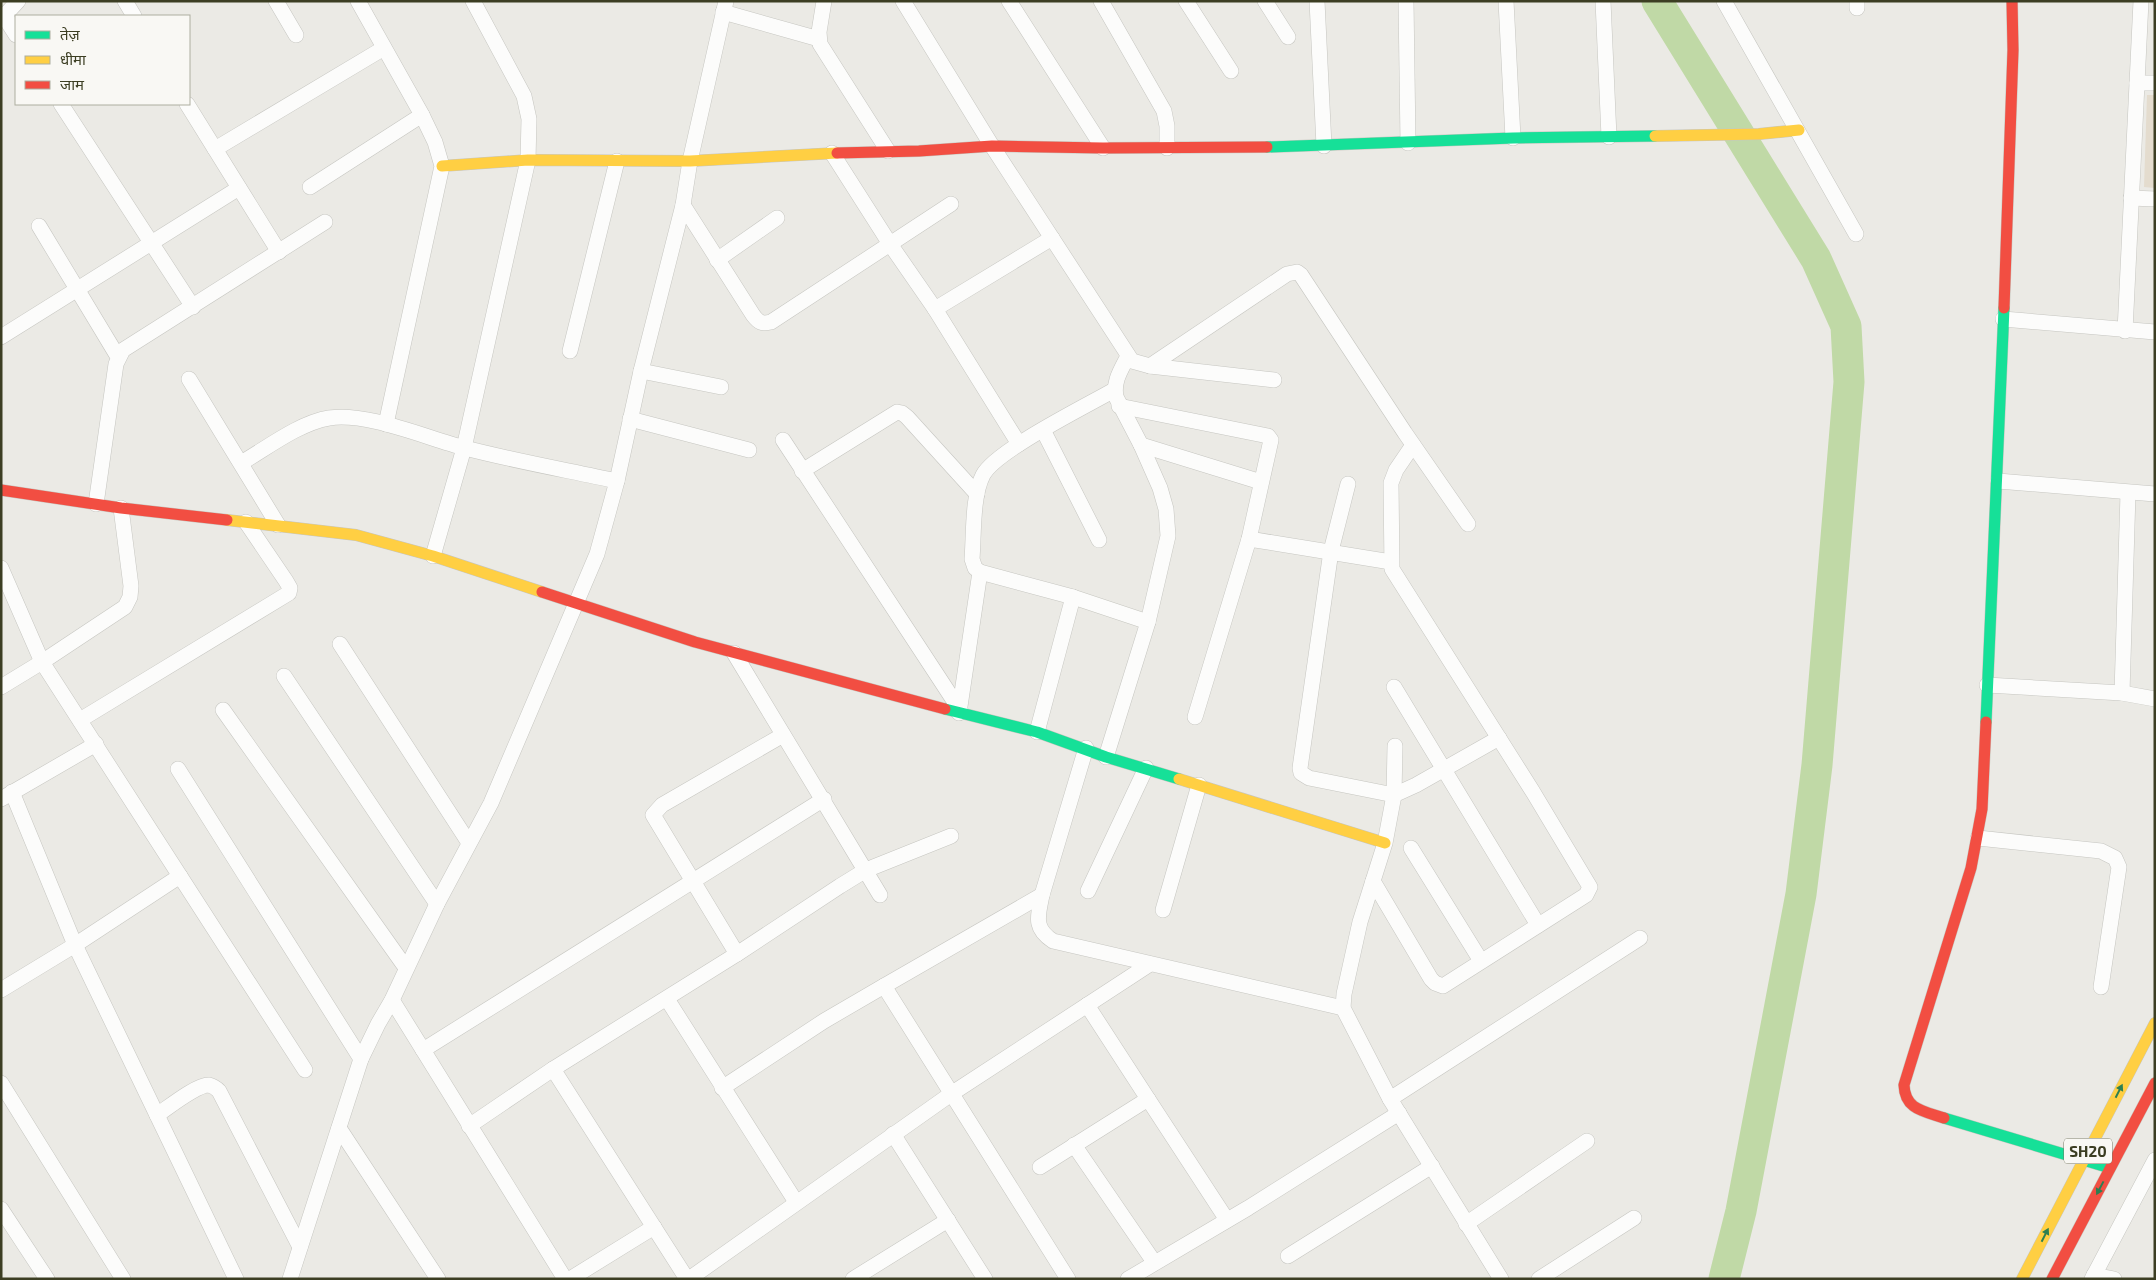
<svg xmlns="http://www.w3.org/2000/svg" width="2156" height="1280" font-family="'Exo 2','Noto Sans Devanagari',sans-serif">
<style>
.green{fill:#e4dcce}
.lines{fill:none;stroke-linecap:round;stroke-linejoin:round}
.river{stroke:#c0d9a6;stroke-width:31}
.street-casing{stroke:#c6c6c1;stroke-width:16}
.fast-casing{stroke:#c7c6bf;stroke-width:12}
.slow-casing{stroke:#c7c6bf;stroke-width:12}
.jam-casing{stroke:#c7c6bf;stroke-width:12}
.street{stroke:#fcfcfb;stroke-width:15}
.fast{stroke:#16e098;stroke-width:11}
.slow{stroke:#ffcf43;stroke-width:11}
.jam{stroke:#f24e42;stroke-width:11}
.oneway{fill:#2d7f52}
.labels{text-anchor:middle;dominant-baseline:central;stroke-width:5;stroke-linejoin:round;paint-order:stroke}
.shield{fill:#f9f8f4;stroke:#757662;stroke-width:1}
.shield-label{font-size:15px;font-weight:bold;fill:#3c3e23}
</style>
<rect width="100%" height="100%" fill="#ebeae5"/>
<polygon class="green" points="2147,95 2155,95 2155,188 2144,187"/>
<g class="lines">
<polyline class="river" points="1657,1 1816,259 1846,326 1849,382 1817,765 1801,894 1741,1211 1724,1279"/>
<g class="street-casing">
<g id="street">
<polyline points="125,1 134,16"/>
<polyline points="276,1 296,35"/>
<polyline points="358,1 422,115 435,142 442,166 386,424"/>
<polyline points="824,1 819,32 820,44 888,151"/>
<polyline points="903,1 992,146 1132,361 1150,366 1274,380"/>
<polyline points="1009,1 1103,148"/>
<polyline points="1101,1 1164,111 1167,126 1167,148"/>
<polyline points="1186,1 1231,71"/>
<polyline points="1265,1 1288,37"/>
<polyline points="1317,1 1324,146"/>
<polyline points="1406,1 1408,143"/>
<polyline points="1506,1 1513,138"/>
<polyline points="1603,1 1609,137"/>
<polyline points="1724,1 1856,234"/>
<polyline points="1857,8 1857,1"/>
<polyline points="723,12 819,39"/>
<polyline points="16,35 9,24 6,14 18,1"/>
<polyline points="2137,83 2155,83"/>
<polyline points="61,104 193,307"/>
<polyline points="187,104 279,252"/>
<polyline points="215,149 384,48"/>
<polyline points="832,153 890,244 935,309 1019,444"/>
<polyline points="310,187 422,115"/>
<polyline points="2131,198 2155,199"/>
<path d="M683 205 753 315C759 323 762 324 771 322L951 204"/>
<polyline points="39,226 118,357"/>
<polyline points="717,260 777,218"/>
<polyline points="935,309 1052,238"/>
<polyline points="2003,319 2155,332"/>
<polyline points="2125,331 2141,1"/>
<polyline points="1,337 239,188"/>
<polyline points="570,351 617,161"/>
<polyline points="1150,366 1287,274 1297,272 1301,275 1405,433 1468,524"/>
<polyline points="641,371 721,387"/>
<polyline points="189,379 278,525"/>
<path d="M1114 390C1088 405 995 451 983 475 972 496 974 535 972 559L975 568 980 572 1073 597 1148 622"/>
<polyline points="1119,406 1268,436 1271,440 1249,539 1195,717"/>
<polyline points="630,419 749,450"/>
<polyline points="1043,430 1099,540"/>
<polyline points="783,440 960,710"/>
<polyline points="1141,445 1261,482"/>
<path d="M241 463C267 448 299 423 329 418 368 412 426 438 465 448 515 461 566 470 617 481"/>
<polyline points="802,471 897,412 902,413 907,417 977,494"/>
<polyline points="1998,481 2155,494"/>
<polyline points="1348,484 1331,551 1300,768 1301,773 1309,778 1394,795 1416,785 1499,738"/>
<polyline points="96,504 116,364 123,350 325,222"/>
<polyline points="1249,539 1391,562"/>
<polyline points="433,556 464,448 528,160 529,119 524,96 473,1"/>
<polyline points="1,568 42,662 305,1070"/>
<polyline points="340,644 469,843"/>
<polyline points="734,653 880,895"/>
<polyline points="284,676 437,904"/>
<polyline points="1987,685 2122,693 2155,699"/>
<polyline points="1,687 42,662 125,607 130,597 131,586 121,508"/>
<polyline points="1394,687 1538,925"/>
<polyline points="2122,693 2128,493"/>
<polyline points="223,710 406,968"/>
<polyline points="959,713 980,572"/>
<polyline points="80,720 289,593 290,588 286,581 246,522"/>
<polyline points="1037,732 1073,597"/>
<polyline points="1395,746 1394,795 1385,843 1360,922 1344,994 1343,1008 1390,1099 1501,1279"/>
<path d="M1086 748 1042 895C1038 916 1033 928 1053 941L1343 1008"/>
<path d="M1106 757 1148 622 1168 536 1166 509 1160 488 1141 445 1116 397C1113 381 1121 370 1128 356"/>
<polyline points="178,769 361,1059"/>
<polyline points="12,792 75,945 236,1279"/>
<polyline points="1,799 96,744"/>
<polyline points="1978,838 2101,851 2115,858 2119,867 2101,987"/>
<polyline points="1411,848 1481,961"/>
<polyline points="1373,881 1431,979 1435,983 1443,986 1586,895 1590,887 1533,792 1392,569 1391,483 1396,470 1413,445"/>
<polyline points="1088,891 1146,768"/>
<polyline points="1163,910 1199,785"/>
<polyline points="737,954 653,815 662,805 783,735"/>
<polyline points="884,986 1042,895"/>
<polyline points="1,990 75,945 180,876"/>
<polyline points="667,999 796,1202"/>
<polyline points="392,1000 565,1279"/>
<polyline points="423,1050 824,799"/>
<polyline points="553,1069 687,1279"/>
<polyline points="1,1083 123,1279"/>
<polyline points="722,1088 824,1021 884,986 1068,1279"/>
<polyline points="1148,1099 1227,1220"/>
<polyline points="1390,1099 1640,938"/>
<path d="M157 1115C169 1107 196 1085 209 1085 213 1086 216 1088 219 1091L300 1247"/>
<polyline points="469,1126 553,1069 737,954 840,886 866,870 951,836"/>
<polyline points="339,1128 438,1279"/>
<polyline points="893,1134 985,1279"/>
<polyline points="1074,1145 1154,1262"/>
<polyline points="1040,1167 1148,1099 1087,1005"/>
<polyline points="1,1209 47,1279"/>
<polyline points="1466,1224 1587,1141"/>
<polyline points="1288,1256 1432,1166"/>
<polyline points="2094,1275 2114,1279"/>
<polyline points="290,1279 361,1059 378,1024 392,1000 437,904 491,803 597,554 617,481 641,371 683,205 690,161 726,1"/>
<polyline points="570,1279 654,1227"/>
<polyline points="689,1279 951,1094 1150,964"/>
<polyline points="853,1279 948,1220"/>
<polyline points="1128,1279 1248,1208 1399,1113"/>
<polyline points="1539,1279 1634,1218"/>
<polyline points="2092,1279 2155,1160"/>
</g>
</g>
<g class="fast-casing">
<g id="fast">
<polyline points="1267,147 1513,138 1655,136"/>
<polyline points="945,709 1037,732 1106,757 1179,779"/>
<polyline points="1986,722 2004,308"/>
<polyline points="1944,1118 2110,1168"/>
</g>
</g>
<g class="slow-casing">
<g id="slow">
<polyline points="1655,136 1759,134 1799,130"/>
<polyline points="442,166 528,160 690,161 837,153"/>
<polyline points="227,520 356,535 433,556 542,592"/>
<polyline points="1179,779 1385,843"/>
<polyline points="2022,1279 2155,1023"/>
</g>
</g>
<g class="jam-casing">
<g id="jam">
<polyline points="837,153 919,151 992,146 1103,148 1267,147"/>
<polyline points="2004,308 2013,50 2012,1"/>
<polyline points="1,490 121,508 227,520"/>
<polyline points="542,592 695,642 945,709"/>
<path d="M1944 1118C1924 1111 1905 1110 1904 1085L1971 868 1982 809 1986 722"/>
<polyline points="2052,1279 2155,1083"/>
</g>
</g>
<use href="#street" class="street"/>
<use href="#fast" class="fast"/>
<use href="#slow" class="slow"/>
<use href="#jam" class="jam"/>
</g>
<defs><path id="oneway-solid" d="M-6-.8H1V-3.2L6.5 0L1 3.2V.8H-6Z" transform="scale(1.25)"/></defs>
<g class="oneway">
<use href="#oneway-solid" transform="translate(2119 1091) rotate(-63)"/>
<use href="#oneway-solid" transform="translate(2100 1188) rotate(118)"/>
<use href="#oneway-solid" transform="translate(2045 1235) rotate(-63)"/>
</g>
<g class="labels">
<rect class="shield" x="2064" y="1138.5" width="48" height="25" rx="4"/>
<g class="shield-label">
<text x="2088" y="1151">SH20</text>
</g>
</g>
<rect width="2156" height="1280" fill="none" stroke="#3c3e23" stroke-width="5"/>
<rect x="15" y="15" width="175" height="90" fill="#f9f8f4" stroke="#adaea0"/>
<rect x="25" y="31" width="25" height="8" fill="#16e098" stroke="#adaea0"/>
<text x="60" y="40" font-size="15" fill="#3c3e23">तेज़</text>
<rect x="25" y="56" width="25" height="8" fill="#ffcf43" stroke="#adaea0"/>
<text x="60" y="65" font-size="15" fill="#3c3e23">धीमा</text>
<rect x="25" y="81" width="25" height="8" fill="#f24e42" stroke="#adaea0"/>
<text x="60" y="90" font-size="15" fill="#3c3e23">जाम</text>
</svg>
